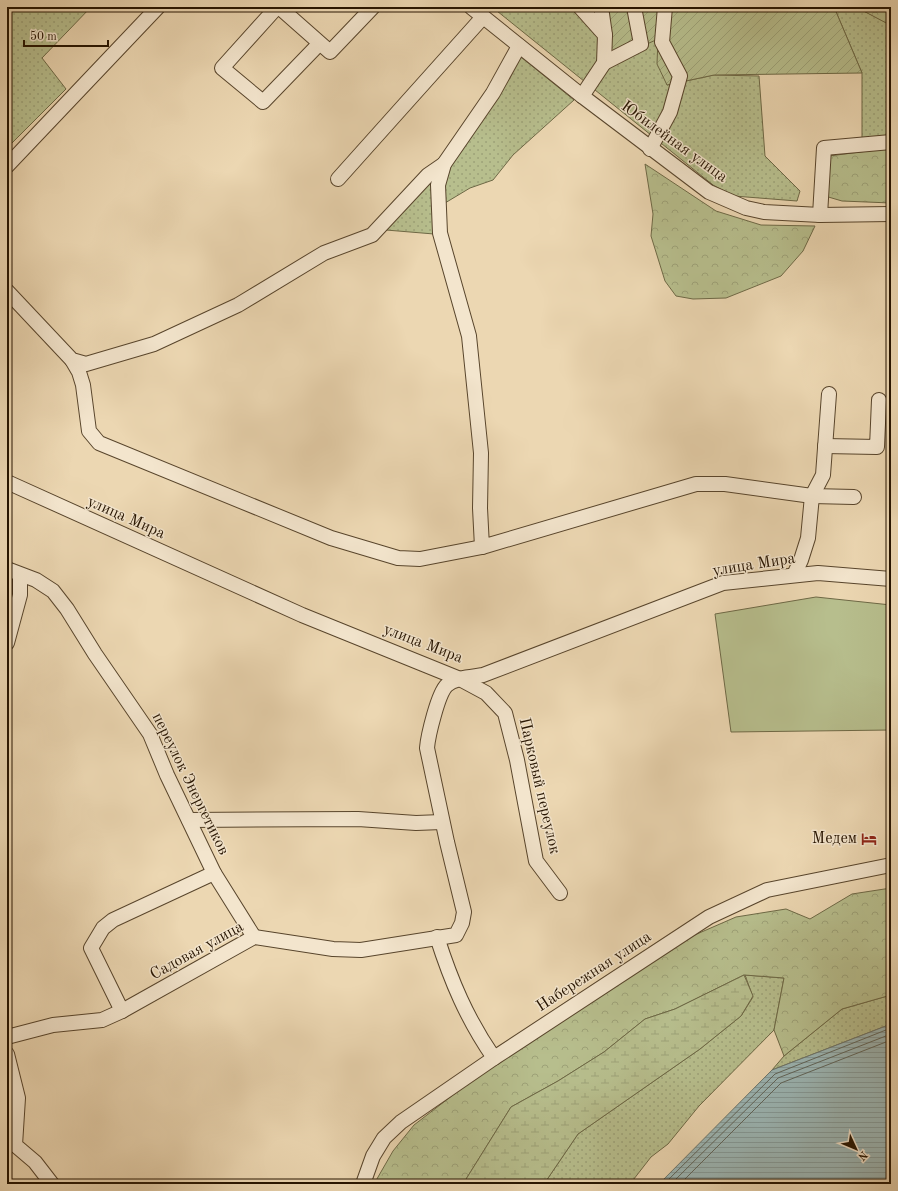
<svg xmlns="http://www.w3.org/2000/svg" width="898" height="1191" font-family="'Old Standard TT',serif">
<style>
.grass{fill:url(#grass-dots);stroke:#6e6946}
.forest{fill:url(#forest-crowns);stroke:#6e6946}
.wetland{fill:url(#wetland-marsh);stroke:#6e6946}
.park{fill:#b7be8d;stroke:#6e6946}
.garden{fill:url(#garden-furrows);stroke:#6e6946}
.water{fill:url(#water-rules);stroke:#6d766d}
.lines{fill:none;stroke-linecap:round;stroke-linejoin:round}
.shore{stroke:#61665b;stroke-width:1}
.minor-casing{stroke:#58452c;stroke-width:16}
.minor{stroke:#f3e5cd;stroke-width:14}
.labels{text-anchor:middle;dominant-baseline:central;stroke-width:3;stroke-linejoin:round;paint-order:stroke}
.street-label{font-size:16px;fill:#261400;stroke:#f3e5cd}
.poi-label{font-size:16px;fill:#261400;stroke:#f3e5cd;text-anchor:end}
</style>
<defs>
<pattern id="grass-dots" width="8" height="8" patternUnits="userSpaceOnUse"><rect width="8" height="8" fill="#b7be8d"/><path d="M2 2h.1M6 6h.1" fill="none" stroke="#9da278" stroke-width="1.8" stroke-linecap="round"/></pattern>
<pattern id="forest-crowns" width="20" height="18" patternUnits="userSpaceOnUse"><rect width="20" height="18" fill="#b7be8d"/><path d="M2 6a3 3 0 1 1 6 0M12 15a3 3 0 1 1 6 0" fill="none" stroke="#9da278"/></pattern>
<pattern id="wetland-marsh" width="20" height="14" patternUnits="userSpaceOnUse"><rect width="20" height="14" fill="#b7be8d"/><path d="M1 5h8M5 5V1M11 12h8M15 12V8" fill="none" stroke="#9da278"/></pattern>
<pattern id="garden-furrows" width="10" height="10" patternUnits="userSpaceOnUse"><rect width="10" height="10" fill="#b7be8d"/><path d="M-1 1l2-2M0 10L10 0M9 11l2-2" fill="none" stroke="#9da278"/></pattern>
<pattern id="water-rules" width="6" height="5" patternUnits="userSpaceOnUse"><rect width="6" height="5" fill="#9cb7b6"/><path d="M0 2.5h6" fill="none" stroke="#869c9b"/></pattern>
</defs>
<rect width="100%" height="100%" fill="#ecd7b2"/>
<filter id="stains"><feTurbulence type="fractalNoise" baseFrequency=".005" numOctaves="4"/><feColorMatrix values="0 0 0 0 .2 0 0 0 0 .09 0 0 0 0 .02 0 0 0 .5 -.17"/></filter>
<radialGradient id="worn" r=".72"><stop offset=".6" stop-color="#630" stop-opacity="0"/><stop offset="1" stop-color="#630" stop-opacity=".3"/></radialGradient>
<g class="grass">
<polygon points="7,7 91,7 42,58 66,89 7,148"/>
<polygon points="492,7 577,7 658,39 667,85 714,75 759,76 765,156 800,191 797,201 734,196 713,185"/>
<polygon points="834,7 856,7 891,25 891,148 860,152 862,140 862,73"/>
<polygon points="516,53 574,100 513,155 493,180 470,188 445,203 434,234 374,229 438,162"/>
<polygon points="745,975 784,978 774,1030 699,1106 668,1144 651,1157 630,1184 544,1184 578,1134 700,1049 741,1016 753,997"/>
<polygon points="891,995 891,1024 772,1070 784,1056 842,1009"/>
</g>
<g class="forest">
<polygon points="856,7 891,7 891,25 890,25"/>
<polygon points="891,148 891,203 842,201 825,196 829,156"/>
<polygon points="645,164 716,211 761,225 815,226 803,251 781,276 726,298 693,299 676,296 665,281 651,236 653,214"/>
<polygon points="891,888 891,995 842,1009 784,1056 774,1030 784,978 744,975 675,1009 645,1019 604,1052 558,1081 511,1107 463,1184 374,1184 393,1151 414,1125 506,1054 690,937 736,917 786,909 810,919 852,894"/>
</g>
<polygon class="wetland" points="744,975 753,996 741,1016 700,1049 578,1134 544,1184 463,1184 511,1107 558,1081 604,1052 645,1019 675,1009"/>
<polygon class="park" points="816,597 891,605 891,730 731,732 715,614"/>
<polygon class="garden" points="577,7 834,7 862,73 714,75 667,85 657,64 658,39 616,58"/>
<polygon class="water" points="891,1024 891,1184 659,1184 772,1070"/>
<g class="lines">
<g class="shore">
<polyline points="664,1184 775,1074 891,1028"/>
<polyline points="671,1184 778,1078 891,1034"/>
<polyline points="680,1184 781,1083 891,1040"/>
</g>
<g class="minor-casing">
<g id="minor">
<polyline points="277,7 222,68 263,102 319,44"/>
<polyline points="279,7 330,52 373,7"/>
<polyline points="471,7 582,96 709,192 746,208 764,212 820,215 891,214"/>
<polyline points="580,7 605,35 604,63 582,96"/>
<polyline points="601,7 605,35"/>
<polyline points="519,46 493,93 444,164 438,185 440,233 469,336 481,453 480,508 482,547 696,484 725,484 812,496 854,497"/>
<polyline points="604,63 641,44 634,7"/>
<polyline points="650,149 670,112 680,76 662,42 665,7"/>
<polyline points="7,166 158,7"/>
<polyline points="338,179 483,17"/>
<polyline points="820,215 824,148 891,142"/>
<polyline points="7,291 72,360 86,364 154,344 238,305 324,253 372,235 428,175 444,164"/>
<polyline points="72,360 79,372 83,385 89,431 99,443 331,538 398,558 420,559 482,547"/>
<polyline points="825,446 877,447 879,400"/>
<polyline points="7,482 302,615 460,679 486,693 505,713 517,760 536,861 560,893"/>
<polyline points="7,569 36,580 53,591 67,609 95,654 150,734 167,775 214,873 254,937"/>
<polyline points="794,575 801,560 808,538 812,496 823,475 829,394"/>
<polyline points="7,643 20,595 20,575"/>
<polyline points="189,820 358,819 416,823 442,822"/>
<path d="M437 937C451 981 467 1019 494 1058"/>
<polyline points="122,1011 91,948 103,928 113,920 214,873"/>
<path d="M7 1037 53 1025 102 1020 122 1011 254 937 333 949 361 950 456 935 462 923 464 912 447 842 427 748C428 736 438 693 447 685 457 677 471 677 483 675L723 583 818 573 891 579"/>
<polyline points="7,1054 18,1098 15,1145 35,1162 52,1184"/>
<polyline points="363,1184 373,1156 384,1138 401,1122 494,1058 709,917 767,890 891,865"/>
</g>
</g>
<use href="#minor" class="minor"/>
</g>
<defs>
<g id="hotel-bare" transform="scale(1.2)"><path d="M-6-4.5h1.5V1H6V5H4.5V3h-9V5H-6ZM-4 0a1.8 1.8 0 1 1 3.6 0ZM.5 0V-2.5h3Q6-2.5 6 0Z" fill="#8f2418" stroke="#f3e5cd" stroke-width="2.5" paint-order="stroke"/></g>
</defs>
<g fill-rule="evenodd">
<use href="#hotel-bare" x="869" y="839"/>
</g>
<g class="labels">
<g class="street-label">
<text transform="translate(674 142) rotate(36)">Юбилейная улица</text>
<text transform="translate(126 518) rotate(24)">улица Мира</text>
<text transform="translate(754 565) rotate(-9)">улица Мира</text>
<text transform="translate(423 644) rotate(21)">улица Мира</text>
<text transform="translate(190 784) rotate(64)">переулок Энергетиков</text>
<text transform="translate(539 786) rotate(77)">Парковый переулок</text>
<text transform="translate(197 951) rotate(-29)">Садовая улица</text>
<text transform="translate(594 972) rotate(-33)">Набережная улица</text>
</g>
<g class="poi-label">
<text x="857" y="839">Медем</text>
</g>
</g>
<rect width="898" height="1191" fill="none" stroke="#ecd7b2" stroke-width="24"/>
<rect x="8" y="8" width="882" height="1175" fill="none" stroke="#261400" stroke-width="2"/>
<rect x="12" y="12" width="874" height="1167" fill="none" stroke="#261400"/>
<g transform="translate(856 1149) rotate(134)" stroke="#f3e5cd" stroke-width="3" paint-order="stroke">
<path d="M0-3L7 15L0 10L-7 15Z" fill="#261400"/>
<text y="-6" font-size="11" font-weight="bold" text-anchor="middle" fill="#261400">N</text>
</g>
<path d="M24 40v6h84v-6" fill="none" stroke="#261400" stroke-width="2"/>
<text x="30" y="40" font-size="12" fill="#261400" stroke="#f3e5cd" stroke-width="3" paint-order="stroke">50 m</text>
<rect width="100%" height="100%" filter="url(#stains)"/>
<rect width="100%" height="100%" fill="url(#worn)"/>
</svg>
